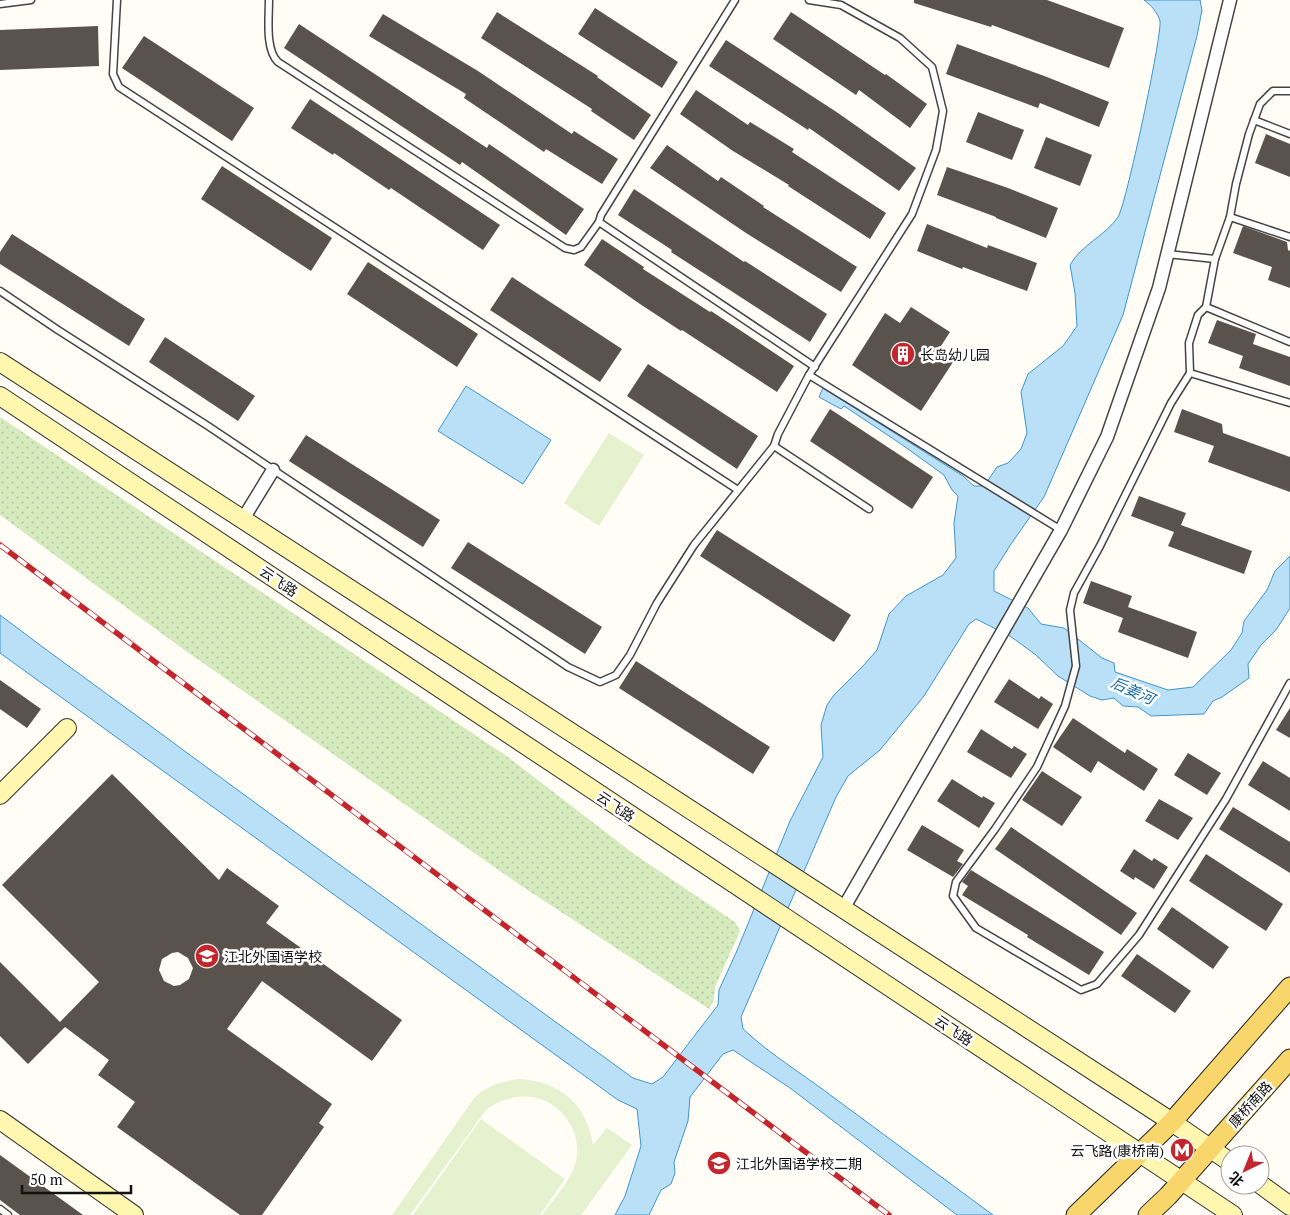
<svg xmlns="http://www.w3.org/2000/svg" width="1290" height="1215" font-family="'PT Serif','Noto Sans SC',serif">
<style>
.park{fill:url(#park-dots)}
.pitch{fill:#e6f2cf}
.water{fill:#b9e0f7;stroke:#3f96cf}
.building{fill:#5a524d;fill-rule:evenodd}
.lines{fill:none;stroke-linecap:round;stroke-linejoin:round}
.lane-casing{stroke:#444;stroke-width:9}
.street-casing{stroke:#444;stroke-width:15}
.secondary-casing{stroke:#333;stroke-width:20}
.primary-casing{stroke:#222;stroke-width:21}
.lane{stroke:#fff;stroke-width:6}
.street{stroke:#fff;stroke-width:12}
.secondary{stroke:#fff6b0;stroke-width:18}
.primary{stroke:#f9d66b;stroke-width:19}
.rail-casing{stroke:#c4262e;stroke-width:5.5}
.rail{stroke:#fff;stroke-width:4;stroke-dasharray:11;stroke-linecap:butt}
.labels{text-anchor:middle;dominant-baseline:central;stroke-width:5;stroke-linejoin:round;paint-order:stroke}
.poi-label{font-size:14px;fill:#111;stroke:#fff;text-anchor:start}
.street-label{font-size:14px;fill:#111;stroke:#fff}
.water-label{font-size:15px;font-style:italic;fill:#1768a6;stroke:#fff}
</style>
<defs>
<pattern id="park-dots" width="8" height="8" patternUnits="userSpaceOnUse" patternTransform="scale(1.25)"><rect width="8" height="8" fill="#d5ebbd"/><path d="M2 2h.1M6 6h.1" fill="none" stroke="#b6c8a1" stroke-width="1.8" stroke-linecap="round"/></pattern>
</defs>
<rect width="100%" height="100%" fill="#fffdf5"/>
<polygon class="park" points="0,417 508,757 634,854 735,922 740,931 715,987 714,1000 709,1009 520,885 183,649 0,515"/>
<g class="pitch">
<polygon points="609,433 644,455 599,526 564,503"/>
<path d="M518 1079C560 1081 587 1104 593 1145L607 1128 632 1145 581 1215H542C555 1197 574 1178 577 1156 578 1146 576 1135 571 1126 554 1093 515 1088 486 1110L410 1215H392L475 1097C487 1085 503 1082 518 1079Z"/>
<polygon points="481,1119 565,1179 540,1215 413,1215"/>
</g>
<g class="water">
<path d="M1144 0H1200L1202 10 1197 36 1123 315 1044 497 1011 544 994 571V591L1028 608 1041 624 1064 628 1102 658 1114 663 1115 672 1168 690 1193 687 1231 650 1242 633 1244 621 1267 590 1275 571 1290 556V608L1276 630 1261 645 1248 664 1249 678 1222 697 1213 701 1204 714 1151 716 1138 707 1123 706 1114 698 1102 700 1090 696 1058 676 1036 655 1010 636 976 619 969 624 924 696 880 750 848 776 836 797 741 1017 743 1029C772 1056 806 1076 837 1100 889 1138 941 1177 993 1215H957L790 1088 733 1050 723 1054 690 1097 688 1121 674 1162 675 1173 671 1184 661 1190 649 1215H615L625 1196 641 1146 637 1109 618 1100 0 653V615C63 663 127 708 190 755 337 863 485 971 633 1078L652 1084 663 1077 718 1005 719 990 736 953 790 821 823 757 821 725 827 705 834 695 863 666 877 650 889 614 906 596 943 575 956 558 954 523 958 496 952 490 944 475 901 444 844 406 841 409 819 397 823 388 963 476 974 486H984L997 467 1008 463 1021 449 1027 433 1021 392 1028 374 1063 346 1077 326 1075 293 1070 265C1081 245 1105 236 1118 217 1126 205 1162 36 1160 21 1158 13 1150 4 1144 0Z"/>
<polygon points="466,386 551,440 523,484 438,431"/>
</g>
<g class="building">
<polygon points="914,0 1047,0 1124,28 1109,68 992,25 991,27 914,3"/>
<polygon points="595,8 678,62 662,88 578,34"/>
<polygon points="497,12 598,76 597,77 651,115 634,140 591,111 592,109 481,38"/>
<polygon points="791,12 885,75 886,74 927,104 910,128 859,90 856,95 773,39"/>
<polygon points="383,14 478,71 572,134 574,131 618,159 602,184 546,149 544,152 464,98 466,94 369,36"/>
<polygon points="299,24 487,148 489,144 584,209 566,235 462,162 460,165 284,48"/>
<polygon points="98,26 99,66 0,70 0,30"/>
<polygon points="144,36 254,108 232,141 122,68"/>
<polygon points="726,40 838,113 916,168 899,191 809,128 808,130 709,66"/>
<polygon points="957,44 1047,77 1109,102 1099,127 1040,103 1038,108 946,74"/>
<polygon points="696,90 748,125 750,122 794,149 792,152 886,213 870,239 788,186 789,185 733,151 680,114"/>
<polygon points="310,99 500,225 483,250 391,188 389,190 334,153 333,155 291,128"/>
<polygon points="978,112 1024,130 1012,160 966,142"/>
<polygon points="1266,134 1290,144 1290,177 1255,163"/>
<polygon points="1046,137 1092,155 1080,186 1034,168"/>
<polygon points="667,145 718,181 721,177 764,206 763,207 857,267 841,292 746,233 650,168"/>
<polygon points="222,166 332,238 311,271 201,199"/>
<polygon points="947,167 1008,188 1058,208 1046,238 996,218 996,217 937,195"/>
<polygon points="634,189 744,262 745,261 827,314 810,342 671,252 672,250 618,215"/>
<polygon points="927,224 987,248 988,245 1037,263 1027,291 963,267 962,269 917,251"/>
<polygon points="1243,226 1287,242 1288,250 1290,251 1290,288 1268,280 1272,267 1233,253"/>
<polygon points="12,234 145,319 129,346 0,264 0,252"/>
<polygon points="602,239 644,267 643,269 710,312 711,311 794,366 777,392 682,330 681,331 640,304 584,265"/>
<polygon points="368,262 478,334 457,367 347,294"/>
<polygon points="512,277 622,349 600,382 490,310"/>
<polygon points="911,307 950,332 939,349 955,359 921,411 852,365 885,313 900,323"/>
<polygon points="1217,320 1256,334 1253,344 1290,357 1290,386 1239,368 1243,356 1208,343"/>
<polygon points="165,337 255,396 238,421 149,362"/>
<polygon points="648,364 758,436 737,469 627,396"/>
<polygon points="830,409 933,477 912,509 810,441"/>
<polygon points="1182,409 1222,424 1223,433 1290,457 1290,492 1208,462 1214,446 1174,432"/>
<polygon points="306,435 440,520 423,547 289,461"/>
<polygon points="1139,496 1186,513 1181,525 1252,551 1244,574 1168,546 1174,532 1131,516"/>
<polygon points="717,530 851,615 834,642 700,556"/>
<polygon points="468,542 602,627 585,654 451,568"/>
<polygon points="1091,581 1132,596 1128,607 1197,632 1188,658 1118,632 1123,618 1083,603"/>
<polygon points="636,661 770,747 753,774 619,688"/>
<polygon points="1009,679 1039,699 1041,696 1053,704 1038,729 994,702"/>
<polygon points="0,680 41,709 27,728 0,709"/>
<polygon points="1290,708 1290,738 1276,730"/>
<polygon points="1073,718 1125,753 1127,749 1158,769 1144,791 1098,761 1091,773 1053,747"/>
<polygon points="981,729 1012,749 1014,746 1027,754 1011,778 967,752"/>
<polygon points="1188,753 1221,773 1207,795 1174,775"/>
<polygon points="1263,761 1290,778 1290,811 1248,785"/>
<polygon points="1042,771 1082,797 1062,826 1022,800"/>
<path d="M112 774 219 880 227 868 279 906 266 923 402 1020 372 1061 262 981 227 1029 332 1104 319 1123 324 1127 262 1215H240L117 1127 135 1102 98 1075 109 1060 65 1027 28 1064 0 1036V962L60 1022 99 982 2 885ZM178 952 188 958 193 968 189 979 180 985 174 986 164 981 159 970 162 959 172 953Z"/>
<polygon points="952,779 982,798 983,796 995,803 979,828 937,801"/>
<polygon points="1159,799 1193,818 1178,840 1145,821"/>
<polygon points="1233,807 1290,842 1290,873 1219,829"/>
<polygon points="922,825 964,850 957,861 963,864 953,877 907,850"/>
<polygon points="1011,827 1137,913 1121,935 995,849"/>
<polygon points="1134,849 1152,861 1154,858 1168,867 1154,889 1135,877 1134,880 1120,871"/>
<polygon points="1206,854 1283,904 1266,931 1189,881"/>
<polygon points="971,870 1104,952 1089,975 1027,937 1028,935 962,895 968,886 962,882"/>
<polygon points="1172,907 1229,947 1213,969 1157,929"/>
<polygon points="1137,954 1191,991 1175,1013 1121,976"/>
<polygon points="0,1155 83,1215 20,1215 0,1200"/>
</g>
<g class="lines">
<g class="lane-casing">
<g id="lane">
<polyline points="117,0 113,74 119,87 738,490"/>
<path d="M269 0C269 17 265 50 278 62L565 248 574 250 581 247 599 222"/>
<polyline points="735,0 601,215 599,222 815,367"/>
<polyline points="0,4 31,0"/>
<polyline points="1254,120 1290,134"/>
<polyline points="1230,217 1290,237"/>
<polyline points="1167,254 1215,259 1206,307 1198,315 1189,343 1190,373 1171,403 1100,546 1074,593 1070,610 1076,666 1065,706 1037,767 995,829 956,882 953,896 976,928 1081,990 1097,984 1139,935 1226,799 1290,683"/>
<polyline points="1215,259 1230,217 1236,184 1249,134 1260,104 1273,91 1290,91"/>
<polyline points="0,291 58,330 208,426 568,667 600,682 616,675 630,655 657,603 694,545 774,446 778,434 809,375 912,214 936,150 943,111 932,67 900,38 841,5 809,0"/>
<polyline points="1206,307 1290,342"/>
<polyline points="1190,373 1290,403"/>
<polyline points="809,375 1061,530"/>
<polyline points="774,446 869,509"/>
<polyline points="0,1209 8,1215"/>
</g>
</g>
<g class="street-casing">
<g id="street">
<polyline points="243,519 273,470"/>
<polyline points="843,909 1061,530 1107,437 1159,288 1230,0"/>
</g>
</g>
<g class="secondary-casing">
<g id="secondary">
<polyline points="0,362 1172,1122 1230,1162"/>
<polyline points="0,396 1233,1215"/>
<polyline points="0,795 67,728"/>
<polyline points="0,1120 134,1215"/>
<polyline points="1260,1184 1290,1206"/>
</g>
</g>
<g class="primary-casing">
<g id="primary">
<polyline points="1076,1215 1172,1122 1290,987"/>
<polyline points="1148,1215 1168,1196 1290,1059"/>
</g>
</g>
<use href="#lane" class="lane"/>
<use href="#street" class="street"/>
<use href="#secondary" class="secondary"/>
<use href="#primary" class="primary"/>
<g class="rail-casing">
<polyline id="rail" points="0,545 889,1215"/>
</g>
<use href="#rail" class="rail"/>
</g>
<defs>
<g id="building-disc" transform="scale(1.25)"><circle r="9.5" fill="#c4262e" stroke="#fff"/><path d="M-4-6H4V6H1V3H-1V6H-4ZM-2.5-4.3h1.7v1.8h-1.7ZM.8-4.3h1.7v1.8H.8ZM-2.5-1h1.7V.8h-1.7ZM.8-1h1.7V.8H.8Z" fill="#fff"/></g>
<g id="school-disc" transform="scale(1.25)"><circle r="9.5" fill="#c4262e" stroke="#fff"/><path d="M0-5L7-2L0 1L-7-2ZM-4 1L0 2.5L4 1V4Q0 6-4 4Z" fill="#fff"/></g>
<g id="metro-disc" transform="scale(1.25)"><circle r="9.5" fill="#c4262e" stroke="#fff"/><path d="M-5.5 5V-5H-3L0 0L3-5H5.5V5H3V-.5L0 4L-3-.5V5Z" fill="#fff"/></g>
</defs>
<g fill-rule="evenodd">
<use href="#building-disc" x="903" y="354"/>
<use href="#school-disc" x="207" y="956"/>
<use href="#metro-disc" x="1182" y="1150"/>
<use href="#school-disc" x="719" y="1163"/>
</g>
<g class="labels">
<g class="poi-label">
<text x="920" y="354">长岛幼儿园</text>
<text x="224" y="956">江北外国语学校</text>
<text x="1164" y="1150" text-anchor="end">云飞路(康桥南)</text>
<text x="736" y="1163">江北外国语学校二期</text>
</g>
<g class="street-label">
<text transform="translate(279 581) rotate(34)">云飞路</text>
<text transform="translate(616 806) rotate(34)">云飞路</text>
<text transform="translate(954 1030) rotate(34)">云飞路</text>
<text transform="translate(1250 1104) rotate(-48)">康桥南路</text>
</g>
<g class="water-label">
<text transform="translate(1133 690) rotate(24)">后姜河</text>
</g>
</g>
<g transform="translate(1245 1170) rotate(223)"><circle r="24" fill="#ffffff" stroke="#a0a0a0"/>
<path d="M0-4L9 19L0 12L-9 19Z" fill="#c4262e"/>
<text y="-8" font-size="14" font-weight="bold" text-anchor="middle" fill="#111111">北</text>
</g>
<path d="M22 1185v8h109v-8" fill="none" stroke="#111111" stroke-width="2.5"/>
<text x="30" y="1185" font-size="15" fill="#111111" stroke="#ffffff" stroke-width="4" paint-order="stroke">50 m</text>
</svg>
